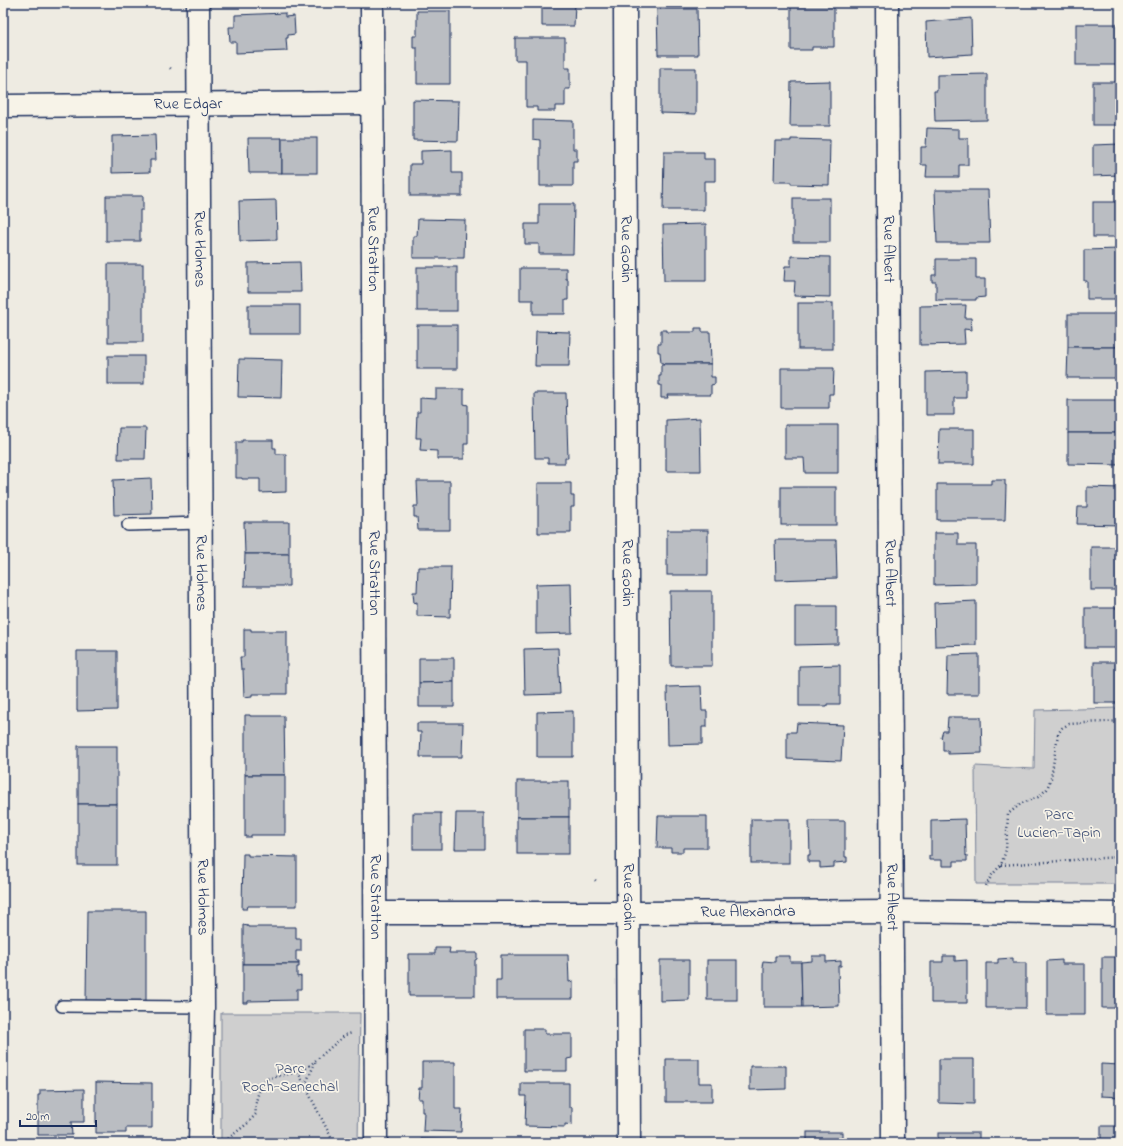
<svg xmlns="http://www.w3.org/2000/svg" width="1123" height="1146" font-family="'Indie Flower',sans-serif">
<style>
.green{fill:#cfcfcf;stroke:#757f96}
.building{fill:#babdc2;stroke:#1b2f5e}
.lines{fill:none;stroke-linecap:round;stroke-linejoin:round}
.service-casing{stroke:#1b2f5e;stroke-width:14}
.minor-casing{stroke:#1b2f5e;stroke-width:25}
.path{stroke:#1b2f5e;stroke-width:2.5;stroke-dasharray:1 3;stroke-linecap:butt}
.service{stroke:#f7f3e8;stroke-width:11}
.minor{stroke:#f7f3e8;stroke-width:22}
.labels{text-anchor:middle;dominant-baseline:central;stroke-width:3.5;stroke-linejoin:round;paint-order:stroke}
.street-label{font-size:16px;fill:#1b2f5e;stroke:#f7f3e8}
.park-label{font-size:16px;fill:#3f4f75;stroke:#f7f3e8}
</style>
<rect width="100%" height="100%" fill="#eeebe2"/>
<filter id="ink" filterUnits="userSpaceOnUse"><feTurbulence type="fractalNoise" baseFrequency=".025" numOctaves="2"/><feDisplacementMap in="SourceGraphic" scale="8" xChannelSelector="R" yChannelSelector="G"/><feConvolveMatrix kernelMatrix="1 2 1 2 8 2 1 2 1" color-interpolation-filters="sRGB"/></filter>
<g filter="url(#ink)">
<g class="green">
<polygon points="1120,708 1120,884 976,884 975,766 1034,769 1035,710"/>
<polygon points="221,1013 360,1013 358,1143 221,1143"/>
</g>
<g class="building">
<polygon points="542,3 575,3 574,26 542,26"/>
<polygon points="791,3 834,3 834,47 812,47 812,50 791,50"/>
<rect x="932" y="3" width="34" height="2"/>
<polygon points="657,9 697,9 698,55 658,55"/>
<polygon points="417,11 450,11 450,84 417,84 417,48 413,48 413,36 417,36"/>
<polygon points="285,13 285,17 294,16 295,34 288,35 288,38 286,38 287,51 236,53 236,42 230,42 229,27 235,27 235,15"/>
<polygon points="971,18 972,54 927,57 926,22"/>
<rect x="1076" y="24" width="44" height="41"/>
<polygon points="515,38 565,38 565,68 570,68 570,89 565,89 565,106 555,106 555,111 537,111 537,107 526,107 526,60 515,60"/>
<polygon points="660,68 696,68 696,114 660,113"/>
<polygon points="987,74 987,120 935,121 934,91 937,91 937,75"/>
<polygon points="830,81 830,126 790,126 791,82"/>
<rect x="1093" y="82" width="27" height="43"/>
<polygon points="413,100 459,101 458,141 413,140"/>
<polygon points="533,120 573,121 573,149 577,149 577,161 573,161 573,186 540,186 540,140 533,139"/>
<polygon points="927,128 959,129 959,138 968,138 968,165 959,165 959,177 926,177 927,165 921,165 921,147 926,147"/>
<polygon points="155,135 156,160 150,160 150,172 112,173 112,136"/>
<polygon points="248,138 282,138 282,173 249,173"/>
<rect x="282" y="138" width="35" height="35"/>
<polygon points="791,139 830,140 829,185 791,184 791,182 774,182 775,141 791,141"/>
<polygon points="1120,144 1120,175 1093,176 1093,145"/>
<polygon points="452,150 452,173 462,173 462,196 410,196 410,164 421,164 421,151"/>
<polygon points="664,152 704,152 704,159 715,159 715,181 704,181 704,210 663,210"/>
<polygon points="935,190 988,190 990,243 937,243"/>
<polygon points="106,196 143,196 143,210 140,210 140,241 106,241"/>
<rect x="793" y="198" width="37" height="44"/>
<polygon points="276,200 277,240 240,241 239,201"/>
<rect x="1093" y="202" width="27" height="35"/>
<polygon points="539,204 574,204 573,254 539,254 539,244 525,244 525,224 539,224"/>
<polygon points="418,219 465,220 464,258 413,258 413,236 417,236"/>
<polygon points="706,224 706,281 664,281 663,225"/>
<polygon points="1120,249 1120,299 1087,299 1087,281 1084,281 1084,250"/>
<polygon points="791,256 830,257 830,297 794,296 795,281 784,281 785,266 791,266"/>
<polygon points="936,259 976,259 976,279 985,279 985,297 976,298 976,300 936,300 936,282 932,282 932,275 936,275"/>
<polygon points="300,262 301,292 248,292 248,263"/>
<rect x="108" y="264" width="35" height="78"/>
<rect x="417" y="267" width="40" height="44"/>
<polygon points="520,268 566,268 566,279 568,279 568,300 565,300 565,314 533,314 533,300 520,300"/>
<rect x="798" y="303" width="35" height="46"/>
<rect x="248" y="305" width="52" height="29"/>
<polygon points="966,305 965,318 971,318 972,330 964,329 965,344 920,345 920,306"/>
<rect x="1068" y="314" width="52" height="33"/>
<rect x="417" y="325" width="40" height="44"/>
<polygon points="695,328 702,328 702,332 710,332 711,364 663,364 663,363 661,363 660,352 658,352 658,344 661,344 661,330 667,330 667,332 695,332"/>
<polygon points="536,331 570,332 569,366 535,366"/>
<polygon points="1068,347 1120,347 1120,378 1067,378"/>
<rect x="108" y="356" width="36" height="28"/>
<polygon points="239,359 282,360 281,398 238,397"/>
<polygon points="663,364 711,364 711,377 715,377 715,384 711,385 711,395 667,395 668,398 661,398 661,385 659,385 659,376 661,376 661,365 664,365"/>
<polygon points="781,368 834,368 833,394 829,394 829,408 781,408"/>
<polygon points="966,371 966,398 954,398 954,415 926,415 926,372"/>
<polygon points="436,389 464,389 464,404 468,405 468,444 464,444 464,459 437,459 437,451 420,450 421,438 416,438 417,412 420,412 420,398 436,399"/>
<polygon points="534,393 566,393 568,458 565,458 565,463 548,463 548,458 535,458"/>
<rect x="1068" y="400" width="52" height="33"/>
<polygon points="700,418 701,471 666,471 666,420"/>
<polygon points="785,425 838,425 838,473 805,473 804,458 785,458"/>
<polygon points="119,428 146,428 145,459 118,459"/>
<polygon points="939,429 974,429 974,464 938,464"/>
<polygon points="1068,433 1120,433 1120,465 1068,464"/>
<polygon points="242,440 273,440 273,448 276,448 276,454 286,454 286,492 260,493 260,479 242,479 242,478 236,478 236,442 242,442"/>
<polygon points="151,478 152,514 114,515 113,480"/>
<polygon points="991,480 1005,480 1005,485 1006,485 1005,520 937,520 937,484 991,484"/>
<polygon points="417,481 450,481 450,530 418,530 417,517 414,517 414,506 418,506"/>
<polygon points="538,483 571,483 571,496 574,496 574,507 571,507 571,533 538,533"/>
<rect x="781" y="487" width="55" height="38"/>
<polygon points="1087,487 1120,488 1120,525 1077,524 1078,507 1087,507"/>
<polygon points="244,522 289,522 289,554 245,554"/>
<rect x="667" y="530" width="41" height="45"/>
<polygon points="934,533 958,533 958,545 976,545 976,584 934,585"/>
<polygon points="775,540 836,540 837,578 776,580"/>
<rect x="1091" y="547" width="29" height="43"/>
<polygon points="245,554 289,554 289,586 244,586"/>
<polygon points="418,567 451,567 450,617 417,616 417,602 414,603 413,592 417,592"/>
<polygon points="571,583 572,633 536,634 536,584"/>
<polygon points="670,591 712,591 712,666 671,666"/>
<polygon points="976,601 976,645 935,646 934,603"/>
<polygon points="795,606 836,606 836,631 838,630 838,644 795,645"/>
<rect x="1085" y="608" width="35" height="40"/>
<polygon points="244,629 251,629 251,631 287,631 287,694 252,694 252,696 244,697 243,669 241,669 240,657 244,657"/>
<polygon points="558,648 560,694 525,695 524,649"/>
<polygon points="77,651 117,651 117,710 77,711"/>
<polygon points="979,654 979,694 947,694 948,655"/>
<polygon points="419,658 454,658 454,682 419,683"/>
<rect x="1094" y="662" width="26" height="41"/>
<polygon points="840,665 840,704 827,704 827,706 799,706 799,666"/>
<polygon points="454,682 454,707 419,707 419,683"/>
<polygon points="701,686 702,711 707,711 707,727 702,727 702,744 668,745 667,687"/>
<polygon points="573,711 573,757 537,757 537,712"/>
<polygon points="245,715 250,715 250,716 284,716 285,775 245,775"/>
<polygon points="948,717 981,717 982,753 948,754 948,751 943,751 943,740 941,738 942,734 943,731 947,731"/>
<polygon points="417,723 463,723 462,757 420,757 421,732 417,732"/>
<polygon points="797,723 843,725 841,761 787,759 787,732 796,732"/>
<rect x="78" y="746" width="39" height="58"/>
<polygon points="245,775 285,775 285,835 251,835 251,837 245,837"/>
<rect x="517" y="781" width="52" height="36"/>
<rect x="78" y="804" width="39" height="61"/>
<rect x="413" y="813" width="28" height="36"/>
<polygon points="456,813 484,813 484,849 455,849"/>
<polygon points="658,816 707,816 707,848 683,848 683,852 671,852 671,848 657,848"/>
<rect x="517" y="817" width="52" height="37"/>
<rect x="751" y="819" width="38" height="44"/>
<polygon points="965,819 966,856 967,855 967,861 954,861 954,866 942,866 942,860 929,860 929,856 931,856 931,820"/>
<polygon points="809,821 845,821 845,857 847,857 847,862 834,863 834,867 820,868 820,862 808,862 808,855 810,855"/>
<polygon points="243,854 248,854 248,856 297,857 297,906 248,906 247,909 242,909"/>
<polygon points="87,911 146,911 146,1002 86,1002"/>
<polygon points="243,925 248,926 248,927 296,927 296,939 301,939 301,951 296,951 296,961 299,961 299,964 243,964"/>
<polygon points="435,948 450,948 449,953 477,953 477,959 475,960 475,996 409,996 409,959 408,959 408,954 435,954"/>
<polygon points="501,955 568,955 569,982 573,981 573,999 496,999 496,980 501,980"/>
<polygon points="775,956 790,956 790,962 801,962 802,1007 764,1007 764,967 762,967 763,961 775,962"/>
<polygon points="812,956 826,956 826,962 841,961 841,966 838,966 839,1006 802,1007 801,962 812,961"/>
<polygon points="943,956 955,956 955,961 967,960 967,1003 931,1003 931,962 943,962"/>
<rect x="1102" y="957" width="18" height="51"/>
<polygon points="1013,958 1013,963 1026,963 1026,1008 986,1008 986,963 998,963 998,959"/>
<polygon points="660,960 689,960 689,1000 660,1001"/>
<rect x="707" y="960" width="30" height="40"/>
<polygon points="1062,960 1062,964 1085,964 1085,1015 1047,1015 1047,961"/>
<polygon points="243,964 299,964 299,967 297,967 297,977 301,976 301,989 297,989 297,1000 248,1001 248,1003 243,1003"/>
<polygon points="524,1029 545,1029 545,1034 572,1034 572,1058 567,1059 567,1071 524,1071"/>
<polygon points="666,1059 699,1059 699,1083 712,1083 712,1102 666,1102"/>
<polygon points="939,1059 974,1059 974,1104 939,1103"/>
<polygon points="422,1062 455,1062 455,1109 462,1109 461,1132 423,1131 424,1112 422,1112 422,1099 418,1099 419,1088 422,1088"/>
<polygon points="1101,1064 1120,1065 1120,1097 1101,1096"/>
<polygon points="750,1066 786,1066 786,1089 750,1090"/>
<polygon points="96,1082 152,1083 152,1128 126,1128 126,1133 96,1133"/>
<polygon points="521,1083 569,1083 569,1107 572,1107 572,1125 565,1124 565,1127 525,1126 526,1096 521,1096"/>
<polygon points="84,1089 84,1122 71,1122 72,1135 38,1135 38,1095 40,1095 40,1090"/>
<rect x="1101" y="1126" width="19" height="17"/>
<rect x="807" y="1132" width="35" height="11"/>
<rect x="938" y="1133" width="41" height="10"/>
<polygon points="421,1139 465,1140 465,1143 421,1143"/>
</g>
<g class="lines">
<g class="service-casing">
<g id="service">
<polyline points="128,525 201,523"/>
<polyline points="62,1006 203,1007"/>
</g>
</g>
<g class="minor-casing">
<g id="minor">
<path id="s1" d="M198 3 203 1007 200 1143"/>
<path id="s2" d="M372 3 376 1143"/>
<path id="s3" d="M625 3 629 1143"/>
<path id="s4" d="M887 3 893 1143"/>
<path id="s5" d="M3 106 373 103"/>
<path id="s6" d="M376 913H643L891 911 1120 914"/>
</g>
</g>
<g class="path">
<polyline points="170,68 172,70"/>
<polyline points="1001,865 1118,857 1120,854"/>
<polyline points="595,880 596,881"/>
<polyline points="986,886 992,875 1001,865 1006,850 1008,814 1022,803 1038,797 1047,789 1051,778 1058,734 1062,728 1069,724 1120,721"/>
<polyline points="298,1072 334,1143"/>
<polyline points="305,1085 316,1061"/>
<path d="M225 1141 248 1123 256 1114C254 1102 259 1089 266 1079L298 1072 308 1067 345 1035 352 1033"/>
</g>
<use href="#service" class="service"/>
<use href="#minor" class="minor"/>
</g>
</g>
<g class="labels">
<g class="street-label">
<text stroke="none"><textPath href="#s5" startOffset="185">Rue Edgar</textPath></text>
<text stroke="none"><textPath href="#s1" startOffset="246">Rue Holmes</textPath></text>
<text stroke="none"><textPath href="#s2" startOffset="246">Rue Stratton</textPath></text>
<text stroke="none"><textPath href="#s3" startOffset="246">Rue Godin</textPath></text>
<text stroke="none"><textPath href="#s4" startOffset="246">Rue Albert</textPath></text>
<text stroke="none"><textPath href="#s1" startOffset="570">Rue Holmes</textPath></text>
<text stroke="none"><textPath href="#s2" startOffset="570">Rue Stratton</textPath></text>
<text stroke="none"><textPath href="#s3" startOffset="570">Rue Godin</textPath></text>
<text stroke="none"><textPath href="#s4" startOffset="570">Rue Albert</textPath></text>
<text stroke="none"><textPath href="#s1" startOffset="894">Rue Holmes</textPath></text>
<text stroke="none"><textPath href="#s2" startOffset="894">Rue Stratton</textPath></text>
<text stroke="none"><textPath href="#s3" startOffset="894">Rue Godin</textPath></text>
<text stroke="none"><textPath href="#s4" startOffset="894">Rue Albert</textPath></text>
<text stroke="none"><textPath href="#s6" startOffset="372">Rue Alexandra</textPath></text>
</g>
<g class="park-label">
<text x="1059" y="815">Parc<tspan x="1059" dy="18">Lucien-Tapin</tspan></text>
<text x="290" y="1069">Parc<tspan x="290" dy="18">Roch-Senechal</tspan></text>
</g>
</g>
<rect width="1123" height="1146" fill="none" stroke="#f7f3e8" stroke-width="16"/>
<rect x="8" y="8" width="1107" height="1130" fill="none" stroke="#1b2f5e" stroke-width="1.5" filter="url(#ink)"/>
<path d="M20 1120v6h76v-6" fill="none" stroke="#1b2f5e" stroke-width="2"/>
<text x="26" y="1120" font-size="12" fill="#1b2f5e" stroke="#f7f3e8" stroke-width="3" paint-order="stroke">20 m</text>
</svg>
